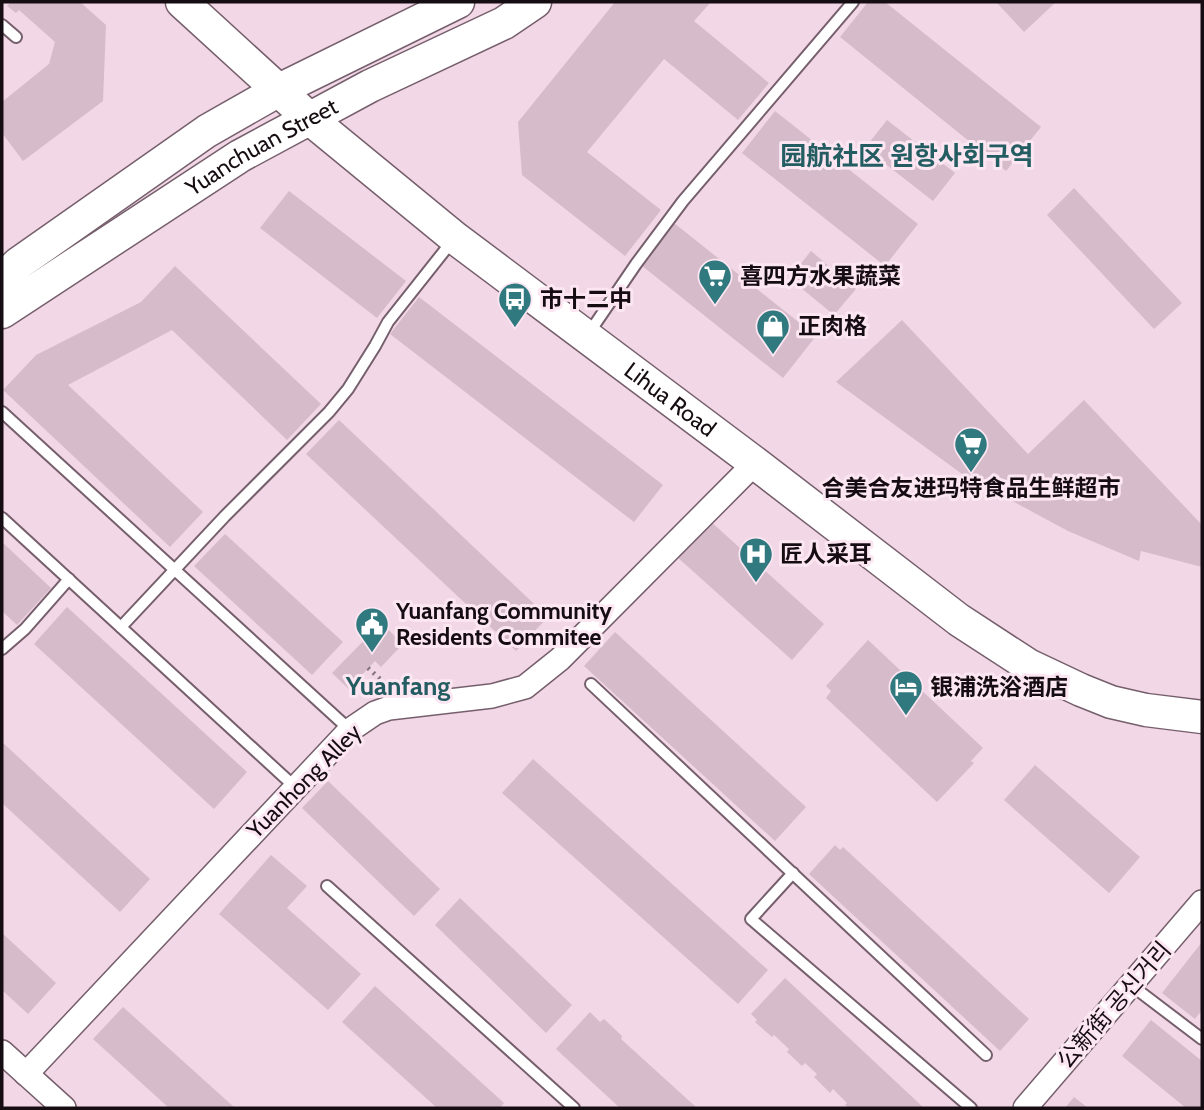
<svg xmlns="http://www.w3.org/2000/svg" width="1204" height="1110" font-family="Cabin,'Noto Sans SC','Noto Sans KR',sans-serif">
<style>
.building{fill:#d6bcca}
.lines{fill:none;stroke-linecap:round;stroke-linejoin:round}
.lane-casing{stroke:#765f6c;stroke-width:14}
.street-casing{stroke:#765f6c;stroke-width:26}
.secondary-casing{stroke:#765f6c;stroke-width:35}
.path{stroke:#84727c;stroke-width:4.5;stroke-dasharray:2 5;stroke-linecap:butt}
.lane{stroke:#fff;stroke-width:10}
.street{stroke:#fff;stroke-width:23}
.secondary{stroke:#fff;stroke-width:32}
.labels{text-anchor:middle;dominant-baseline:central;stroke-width:6;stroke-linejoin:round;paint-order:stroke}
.street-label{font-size:23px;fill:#160d12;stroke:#fce6f2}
.poi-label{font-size:23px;font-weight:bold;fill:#160d12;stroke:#fce6f2;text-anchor:start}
.quarter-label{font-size:26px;font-weight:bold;fill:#235d62;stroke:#fce6f2}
</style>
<rect width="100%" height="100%" fill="#f2d7e6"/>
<g class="building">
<polygon points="11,2 80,2 106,25 103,101 23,161 2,133 2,102 49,64 55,42 19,10 16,13 7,6"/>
<polygon points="615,2 711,2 694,21 769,83 738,120 664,59 587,152 661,210 625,256 522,175 518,122"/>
<polygon points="868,2 885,2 1041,127 1006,171 840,37"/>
<polygon points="996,2 1056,2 1024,32"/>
<polygon points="775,111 918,224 885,266 742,153"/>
<polygon points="887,120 955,173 933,201 865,148"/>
<polygon points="1074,188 1182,303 1154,329 1047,215"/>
<polygon points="289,191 406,281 377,318 260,228"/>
<polygon points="674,223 816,336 783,378 641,265"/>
<polygon points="811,251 856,289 834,315 789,278"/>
<polygon points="175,266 321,404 287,440 172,330 68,385 203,512 170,547 3,390 36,355 141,302"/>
<polygon points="419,297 663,485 634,522 390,334"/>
<polygon points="902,320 1028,454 1084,400 1202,525 1202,567 1141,551 1139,561 1068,531 962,474 836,382"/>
<polygon points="339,420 548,617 516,651 306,454"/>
<polygon points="709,520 824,624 792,660 676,556"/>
<polygon points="225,534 343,642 312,675 194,566"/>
<polygon points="2,542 51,588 17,625 2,611"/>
<polygon points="67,607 247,772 214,809 34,644"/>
<polygon points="381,623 398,639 394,644 399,648 381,667 375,661 360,677 364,681 353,693 332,673"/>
<polygon points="615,632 806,807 775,841 584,666"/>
<polygon points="868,640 983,748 971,761 974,763 937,802 826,698 831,691 826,686"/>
<polygon points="2,742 150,879 120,912 2,803"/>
<polygon points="533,759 768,970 738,1004 502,793"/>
<polygon points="1035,765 1140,857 1109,893 1004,800"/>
<polygon points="328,781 440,889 414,916 302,808"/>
<polygon points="835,845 840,850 843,847 1029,1019 1000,1051 809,874"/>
<polygon points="271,855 307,886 287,908 361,974 328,1010 219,914"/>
<polygon points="460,898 572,1005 546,1033 435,925"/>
<polygon points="2,933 56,983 28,1014 2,990"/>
<polygon points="1202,942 1202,1010 1195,1019 1162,993"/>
<polygon points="785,978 924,1108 849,1108 845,1105 847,1103 833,1089 830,1093 814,1077 817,1074 805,1063 802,1066 787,1052 789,1049 774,1035 772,1037 755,1022 757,1020 751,1014"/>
<polygon points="375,986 504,1103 500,1108 437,1108 342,1022"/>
<polygon points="123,1007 235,1108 169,1108 93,1039"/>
<polygon points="590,1012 600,1022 604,1019 622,1036 621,1039 697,1108 620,1108 556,1049"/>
<polygon points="1151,1020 1202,1061 1202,1108 1186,1108 1122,1056"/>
<polygon points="1074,1097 1088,1108 1065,1108"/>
</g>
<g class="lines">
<g class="lane-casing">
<g id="lane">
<polyline points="2,25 16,37"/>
<polyline points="589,333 636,264 683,201 853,2"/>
<polyline points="2,412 350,730"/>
<polyline points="2,518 295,787"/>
<polyline points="121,627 225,516 329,412 348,389 375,346 388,322 453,240"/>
<polyline points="2,649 25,629 69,579"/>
<polyline points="591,684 986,1055"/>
<polyline points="793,873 751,919 971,1108"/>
<polyline points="327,886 574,1108"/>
<polyline points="1131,985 1202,1039"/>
</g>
</g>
<g class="street-casing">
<g id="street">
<polyline points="2,1052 64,1108"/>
<polyline points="26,1074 350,730 375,713 389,708 492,696 525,687 560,659 755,463"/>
<polyline points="1025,1108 1202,902"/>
</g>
</g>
<g class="secondary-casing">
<g id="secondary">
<path id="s1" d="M182 2 310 119 455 238 755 463 959 620 1028 665 1081 690 1111 702 1146 710 1202 717"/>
<polyline points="2,279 19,263 207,131 279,90 458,2"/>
<path id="s2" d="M2 312 240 156 370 86 504 23 535 2"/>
</g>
</g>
<polyline class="path" points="368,668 388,686"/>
<use href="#lane" class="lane"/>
<use href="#street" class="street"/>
<use href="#secondary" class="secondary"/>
</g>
<defs>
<g id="supermarket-pin" transform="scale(1.75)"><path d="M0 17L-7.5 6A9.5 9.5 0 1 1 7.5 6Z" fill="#30797f" stroke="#fce6f2"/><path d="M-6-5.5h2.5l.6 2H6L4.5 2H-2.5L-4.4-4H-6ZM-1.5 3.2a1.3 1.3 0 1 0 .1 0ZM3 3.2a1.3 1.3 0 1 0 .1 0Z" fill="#fff"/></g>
<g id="bus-pin" transform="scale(1.75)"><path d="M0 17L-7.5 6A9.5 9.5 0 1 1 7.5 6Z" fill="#30797f" stroke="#fce6f2"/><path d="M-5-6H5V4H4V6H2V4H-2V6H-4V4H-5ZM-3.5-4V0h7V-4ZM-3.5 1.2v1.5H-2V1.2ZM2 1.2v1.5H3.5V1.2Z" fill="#fff"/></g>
<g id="shop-pin" transform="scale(1.75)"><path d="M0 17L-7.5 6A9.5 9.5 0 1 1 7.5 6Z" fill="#30797f" stroke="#fce6f2"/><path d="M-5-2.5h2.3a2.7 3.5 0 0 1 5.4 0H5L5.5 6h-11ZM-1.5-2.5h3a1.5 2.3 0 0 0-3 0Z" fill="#fff"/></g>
<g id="hospital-pin" transform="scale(1.75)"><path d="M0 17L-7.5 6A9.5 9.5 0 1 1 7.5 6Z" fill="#30797f" stroke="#fce6f2"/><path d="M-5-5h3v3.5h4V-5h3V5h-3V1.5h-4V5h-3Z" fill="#fff"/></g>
<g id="civic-pin" transform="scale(1.75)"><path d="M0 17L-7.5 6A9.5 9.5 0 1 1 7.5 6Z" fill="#30797f" stroke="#fce6f2"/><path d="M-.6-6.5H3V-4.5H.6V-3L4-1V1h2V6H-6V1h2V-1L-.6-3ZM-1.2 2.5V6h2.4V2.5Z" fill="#fff"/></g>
<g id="hotel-pin" transform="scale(1.75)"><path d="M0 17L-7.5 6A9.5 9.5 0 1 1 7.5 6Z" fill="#30797f" stroke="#fce6f2"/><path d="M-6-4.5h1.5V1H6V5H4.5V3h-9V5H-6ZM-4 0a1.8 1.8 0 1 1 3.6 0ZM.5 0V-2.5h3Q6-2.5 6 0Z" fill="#fff"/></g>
</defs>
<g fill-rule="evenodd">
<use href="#supermarket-pin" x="715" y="276"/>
<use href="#bus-pin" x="515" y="299"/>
<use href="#shop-pin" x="773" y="326"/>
<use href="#supermarket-pin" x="971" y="444"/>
<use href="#hospital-pin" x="756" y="554"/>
<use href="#civic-pin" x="372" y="624"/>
<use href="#hotel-pin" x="906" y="687"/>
</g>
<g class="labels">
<g class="street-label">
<text stroke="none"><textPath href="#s2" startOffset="308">Yuanchuan Street</textPath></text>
<text stroke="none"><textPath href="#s1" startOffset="630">Lihua Road</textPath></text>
<text transform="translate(304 781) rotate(-45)">Yuanhong Alley</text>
<text transform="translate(1114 1005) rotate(-49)">公新街 공신거리</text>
</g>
<g class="poi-label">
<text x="740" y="276">喜四方水果蔬菜</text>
<text x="540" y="299">市十二中</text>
<text x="798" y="326">正肉格</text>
<text x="971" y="488" text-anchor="middle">合美合友进玛特食品生鲜超市</text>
<text x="780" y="554">匠人采耳</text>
<text x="396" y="611">Yuanfang Community<tspan x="396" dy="26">Residents Commitee</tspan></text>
<text x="930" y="687">银浦洗浴酒店</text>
</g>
<g class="quarter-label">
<text x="907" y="156">园航社区 원항사회구역</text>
<text x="398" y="686">Yuanfang</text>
</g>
</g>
<rect width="1204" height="1110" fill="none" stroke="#160d12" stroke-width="7"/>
</svg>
